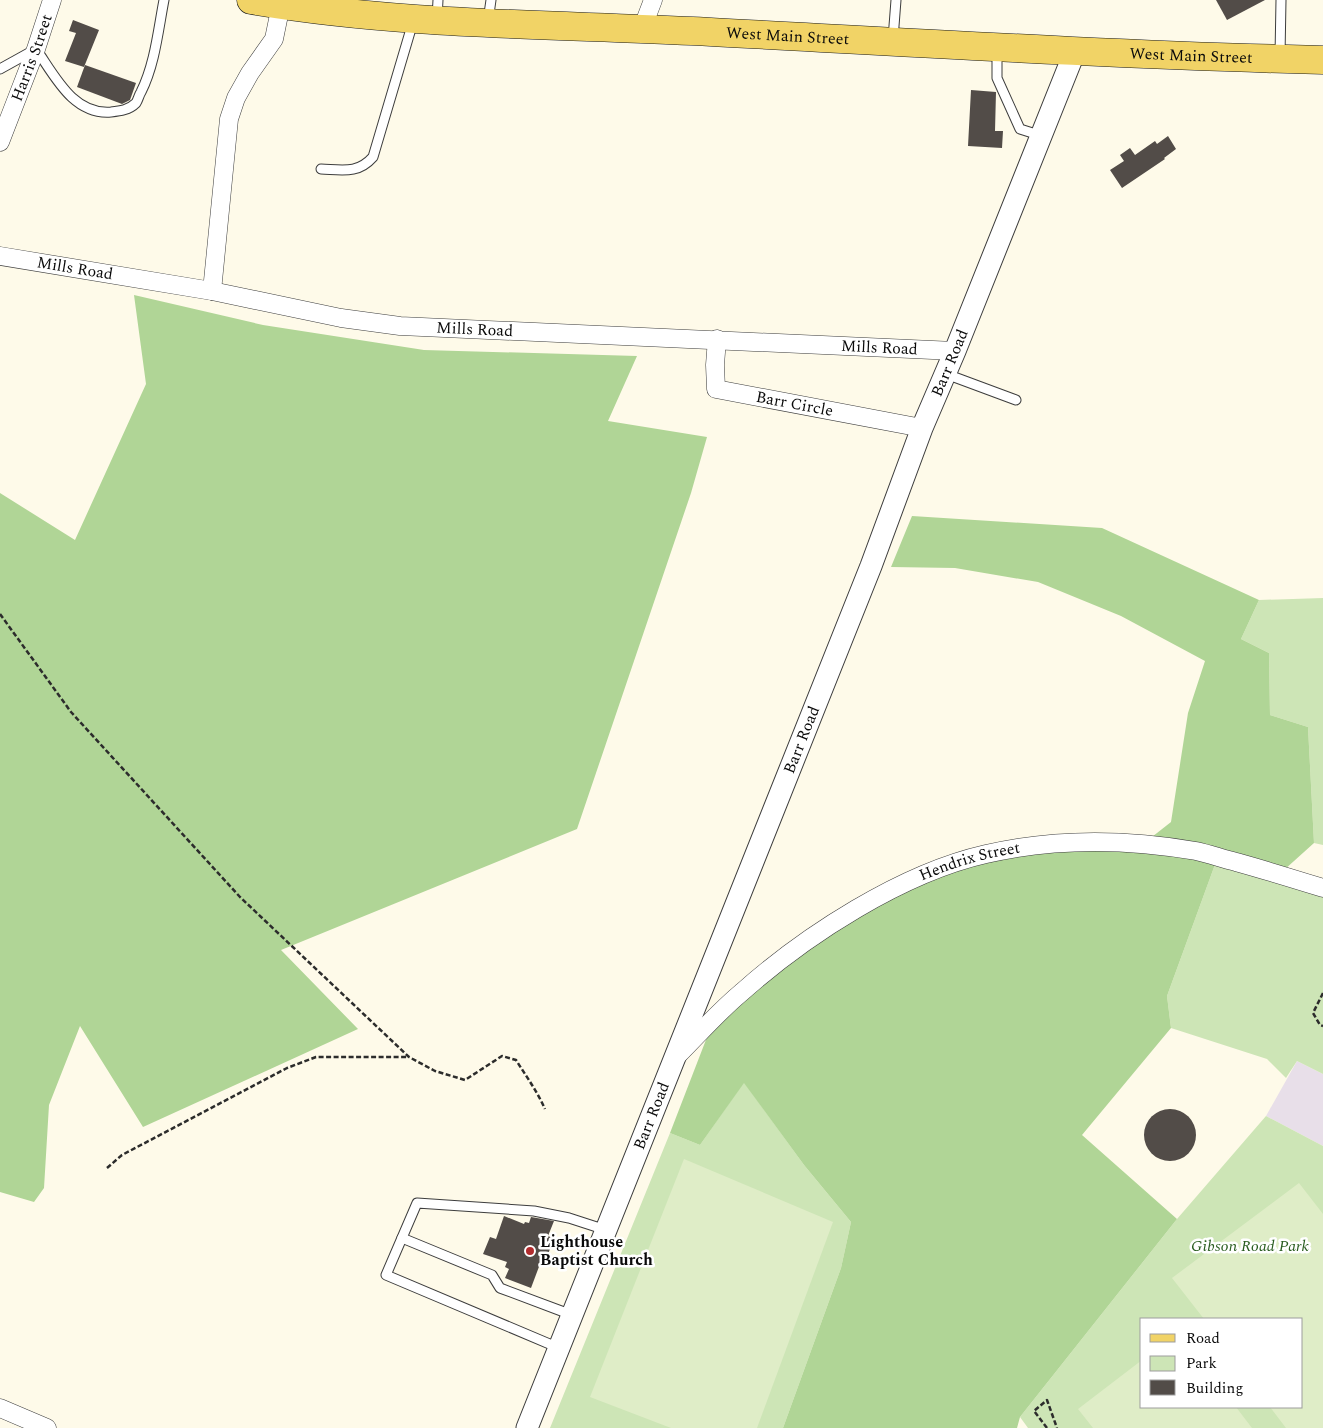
<svg xmlns="http://www.w3.org/2000/svg" width="1323" height="1428" font-family="Spectral,serif">
<style>
.industrial{fill:#e8dfe9}
.green{fill:#cde5b6;fill-rule:evenodd}
.forest{fill:#b0d596}
.pitch{fill:#dfedc7}
.building{fill:#524c48}
.lines{fill:none;stroke-linecap:round;stroke-linejoin:round}
.service-casing{stroke:#3d3d3d;stroke-width:11}
.minor-casing{stroke:#3d3d3d;stroke-width:19}
.tertiary-casing{stroke:#3d3d3d;stroke-width:23}
.primary-casing{stroke:#1b1b1b;stroke-width:29}
.path{stroke:#2c2c2c;stroke-width:2.5;stroke-dasharray:5 2.5;stroke-linecap:butt}
.service{stroke:#fff;stroke-width:9}
.minor{stroke:#fff;stroke-width:18}
.tertiary{stroke:#fff;stroke-width:21}
.primary{stroke:#f1d366;stroke-width:28}
.poi-dot{fill:#b12c2e;stroke:#fff;stroke-width:2}
.labels{text-anchor:middle;dominant-baseline:central;stroke-width:5;stroke-linejoin:round;paint-order:stroke}
.street-label{font-size:16px;fill:#0a0a0a;stroke:#fff}
.poi-label{font-size:16px;font-weight:bold;fill:#0a0a0a;stroke:#fff;text-anchor:start}
.park-label{font-size:16px;font-style:italic;fill:#2a5d20;stroke:#fff}
</style>
<rect width="100%" height="100%" fill="#fefae9"/>
<polygon class="industrial" points="1297,1061 1323,1074 1323,1146 1266,1116"/>
<g class="green">
<polygon points="1323,598 1323,845 1314,843 1308,727 1270,715 1269,653 1241,639 1259,600"/>
<polygon points="1217,859 1323,894 1323,1074 1297,1061 1286,1078 1267,1059 1171,1028 1167,996"/>
<polygon points="744,1082 804,1165 851,1222 841,1268 783,1428 550,1428 670,1133 700,1145"/>
<path d="M1266 1116 1323 1146V1428H1028L1020 1417 1177 1219ZM1142 1319H1302V1407H1142Z"/>
</g>
<g class="forest">
<polygon points="134,295 263,325 424,350 637,356 608,421 707,437 691,493 577,829 281,950 358,1029 143,1127 80,1026 49,1105 44,1188 34,1202 0,1192 0,493 75,540 146,384"/>
<polygon points="912,516 1102,528 1259,600 1241,639 1269,653 1270,715 1308,727 1314,843 1284,870 1217,859 1167,996 1171,1028 1082,1135 1177,1219 1020,1417 1017,1428 783,1428 841,1268 851,1222 804,1165 744,1083 700,1145 670,1133 714,1019 819,932 986,854 1143,844 1171,822 1188,713 1205,661 1121,616 1038,582 955,568 891,567"/>
</g>
<g class="pitch">
<polygon points="684,1159 833,1222 757,1428 671,1428 590,1397"/>
<polygon points="1299,1183 1323,1214 1323,1428 1286,1428 1270,1407 1302,1407 1302,1319 1204,1319 1172,1278"/>
<polygon points="1142,1360 1142,1407 1236,1407 1252,1428 1093,1428 1078,1409"/>
</g>
<g class="building">
<polygon points="1216,0 1265,0 1227,20"/>
<polygon points="73,20 99,30 84,67 65,61 76,33 69,31"/>
<polygon points="85,65 136,83 130,100 122,104 77,87"/>
<polygon points="971,90 996,92 995,131 1003,131 1002,148 968,146"/>
<polygon points="1168,136 1176,149 1164,158 1165,159 1122,188 1110,170 1124,161 1120,155 1130,148 1135,155 1155,141 1157,144"/>
<circle cx="1170" cy="1135" r="26"/>
<polygon points="504,1216 524,1224 525,1222 529,1223 531,1217 554,1221 548,1236 554,1238 547,1257 543,1256 531,1288 505,1278 509,1269 505,1267 507,1262 483,1254 490,1237 496,1239"/>
</g>
<g class="lines">
<g class="service-casing">
<g id="service">
<polyline points="437,18 438,0"/>
<polyline points="488,21 491,0"/>
<polyline points="893,39 896,0"/>
<polyline points="997,50 997,78 1020,129 1042,136"/>
<polyline points="1280,56 1281,0"/>
<path d="M0 69 36 49C55 76 73 115 111 112 120 111 129 110 136 103 138 100 139 95 141 92 155 64 158 31 164 0"/>
<path d="M321 169C343 170 358 174 373 157L413 22"/>
<polyline points="946,374 1016,400"/>
<polyline points="402,1238 492,1275 500,1288 572,1315"/>
<polyline points="559,1348 386,1275 417,1203 534,1211 569,1218 606,1230"/>
</g>
</g>
<g class="minor-casing">
<g id="minor">
<polyline points="642,29 653,0"/>
<path id="s1" d="M0 142 36 49 52 0"/>
<path id="s2" d="M0 256 212 291 341 318 400 326 955 351"/>
<polyline points="212,291 229,119 236,98 250,73 274,39 282,0"/>
<path id="s3" d="M717 339 715 365 716 389 922 428"/>
<path id="s4" d="M678 1055C699 1034 719 1011 742 992 806 935 902 873 986 854 1055 838 1127 839 1196 851 1210 854 1223 859 1236 862 1265 870 1294 879 1323 888"/>
<polyline points="0,1408 47,1428"/>
</g>
</g>
<g class="tertiary-casing">
<g id="tertiary">
<path id="s5" d="M527 1428 871 566 922 428 955 351 1075 51"/>
</g>
</g>
<g class="primary-casing">
<g id="primary">
<path id="s6" d="M251 0C397 25 545 24 692 31 903 42 1113 55 1323 60"/>
</g>
</g>
<g class="path">
<path d="M0 614 71 712 240 897 409 1057 435 1071 465 1080 502 1056 516 1060C526 1076 537 1091 545 1109"/>
<polyline points="1323,993 1313,1013 1320,1025 1323,1026"/>
<polyline points="107,1168 122,1155 287,1068 316,1057 407,1057"/>
<polyline points="1047,1428 1034,1411 1047,1400 1057,1428"/>
</g>
<use href="#service" class="service"/>
<use href="#minor" class="minor"/>
<use href="#tertiary" class="tertiary"/>
<use href="#primary" class="primary"/>
</g>
<circle class="poi-dot" cx="530" cy="1251" r="5"/>
<g class="labels">
<g class="street-label">
<text stroke="none"><textPath href="#s6" startOffset="538">West Main Street</textPath></text>
<text stroke="none"><textPath href="#s6" startOffset="942">West Main Street</textPath></text>
<text stroke="none"><textPath href="#s1" startOffset="90">Harris Street</textPath></text>
<text stroke="none"><textPath href="#s2" startOffset="76">Mills Road</textPath></text>
<text stroke="none"><textPath href="#s2" startOffset="481">Mills Road</textPath></text>
<text stroke="none"><textPath href="#s2" startOffset="886">Mills Road</textPath></text>
<text stroke="none"><textPath href="#s5" startOffset="1146">Barr Road</textPath></text>
<text stroke="none"><textPath href="#s3" startOffset="130">Barr Circle</textPath></text>
<text stroke="none"><textPath href="#s5" startOffset="741">Barr Road</textPath></text>
<text stroke="none"><textPath href="#s4" startOffset="355">Hendrix Street</textPath></text>
<text stroke="none"><textPath href="#s5" startOffset="336">Barr Road</textPath></text>
</g>
<g class="poi-label">
<text x="540" y="1242">Lighthouse<tspan x="540" dy="18">Baptist Church</tspan></text>
</g>
<g class="park-label">
<text x="1250" y="1246">Gibson Road Park</text>
</g>
</g>
<rect x="1140" y="1318" width="162" height="90" fill="#ffffff" stroke="#9d9d9d"/>
<rect x="1150" y="1334" width="25" height="8" fill="#f1d366" stroke="#9d9d9d"/>
<text x="1186" y="1343" font-size="15" fill="#0a0a0a">Road</text>
<rect x="1150" y="1356" width="25" height="15" fill="#cde5b6" stroke="#9d9d9d"/>
<text x="1186" y="1368" font-size="15" fill="#0a0a0a">Park</text>
<rect x="1150" y="1380" width="25" height="15" fill="#524c48" stroke="#9d9d9d"/>
<text x="1186" y="1393" font-size="15" fill="#0a0a0a">Building</text>
</svg>
